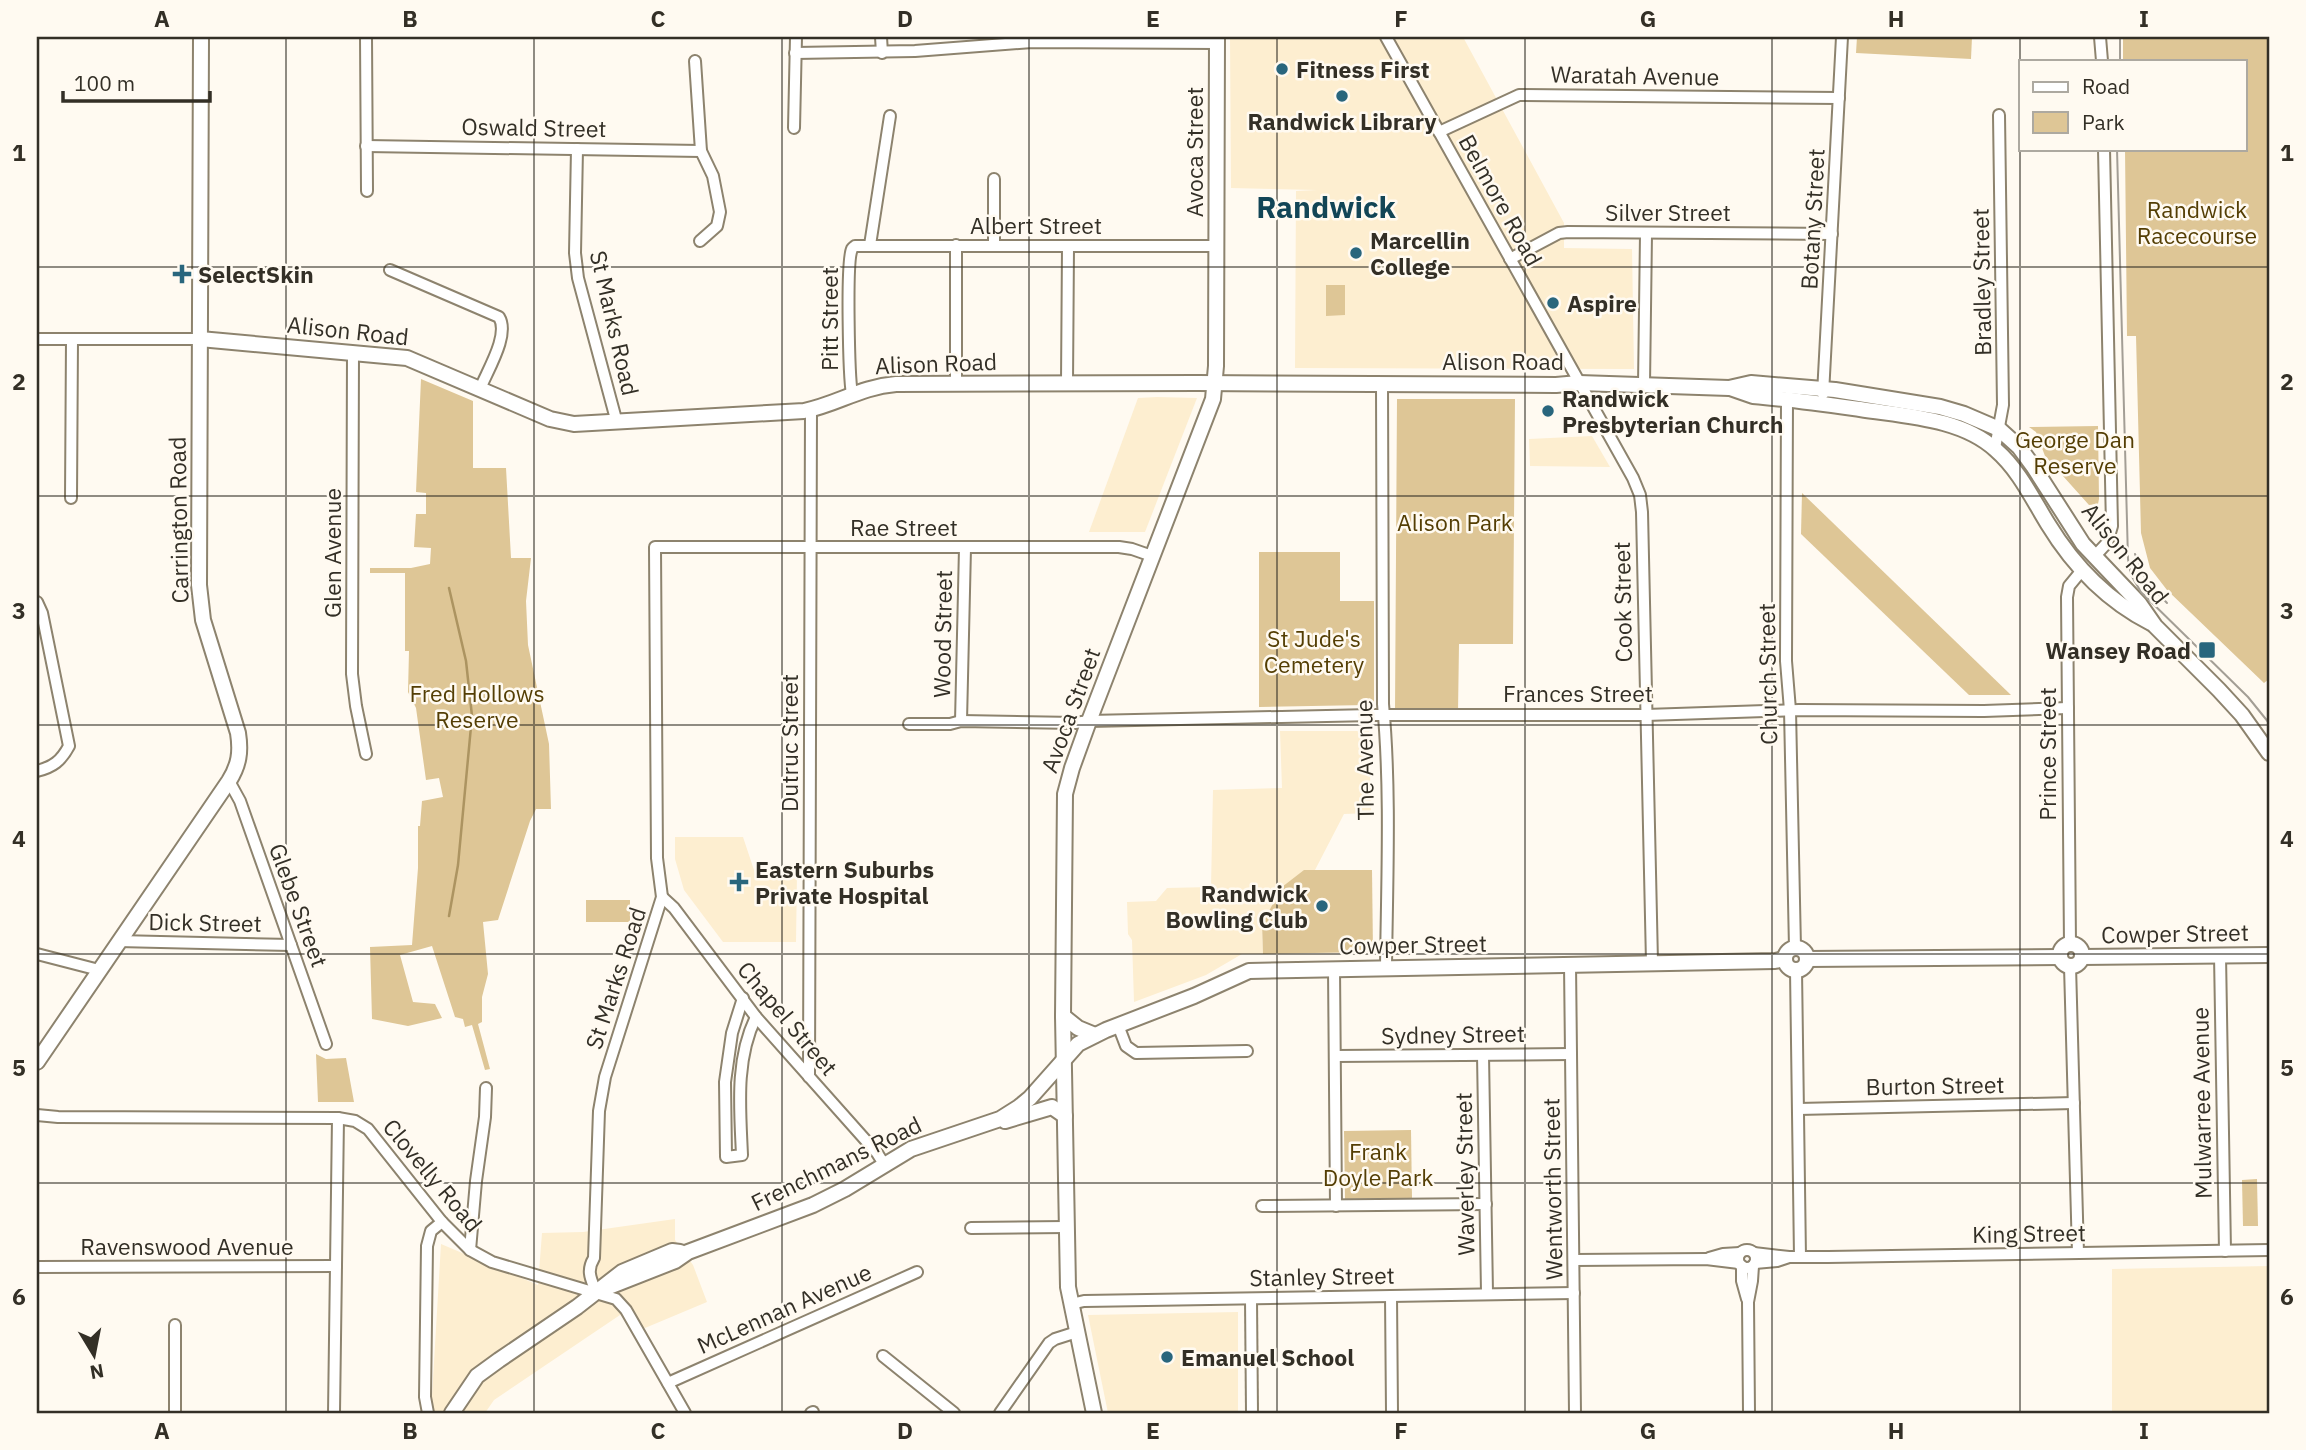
<svg xmlns="http://www.w3.org/2000/svg" width="2306" height="1450" font-family="'IBM Plex Sans',sans-serif">
<style>
.built{fill:#fdeed0}
.green{fill:#dec696}
.lines{fill:none;stroke-linecap:round;stroke-linejoin:round}
.stream{stroke:#ac9461;stroke-width:2.5}
.minor-casing{stroke:#8d836e;stroke-width:14}
.major-casing{stroke:#8d836e;stroke-width:18}
.minor{stroke:#fff;stroke-width:10}
.major{stroke:#fff;stroke-width:14}
.tram{stroke:#a39e95;stroke-width:2}
.grid{fill:none;stroke:#332f26;stroke-width:2;stroke-opacity:0.55}
.poi-dot{fill:#29667d;stroke:#fffaf1;stroke-width:2.5}
.labels{text-anchor:middle;dominant-baseline:central;stroke-width:5;stroke-linejoin:round;paint-order:stroke}
.poi-label{font-size:23px;font-weight:bold;fill:#332f26;stroke:#fffaf1;text-anchor:start}
.street-label{font-size:23px;fill:#332f26;stroke:#fffaf1}
.park-label{font-size:23px;fill:#543e04;stroke:#fffaf1}
.district-label{font-size:30px;font-weight:bold;fill:#124556;stroke:#fffaf1}
.neatline{fill:none;stroke:#332f26;stroke-width:2.5}
.grid-label{font-size:23px;text-anchor:middle;font-weight:bold;fill:#332f26}
</style>
<rect width="100%" height="100%" fill="#fffaf1"/>
<g class="built">
<polygon points="1230,37 1463,37 1564,223 1564,248 1632,249 1634,369 1295,368 1296,191 1317,190 1231,188"/>
<polygon points="1157,397 1197,398 1145,532 1089,532 1138,398"/>
<polygon points="1592,436 1610,467 1530,466 1529,439"/>
<polygon points="1280,731 1369,731 1371,813 1344,814 1315,870 1304,871 1262,924 1263,954 1242,954 1206,975 1134,1002 1132,940 1128,934 1127,902 1156,901 1167,888 1211,887 1213,790 1282,788"/>
<polygon points="675,837 743,837 755,873 797,874 796,942 723,942 684,890 675,859"/>
<polygon points="675,1219 675,1240 693,1265 707,1302 645,1328 620,1315 494,1400 485,1413 431,1413 441,1244 538,1285 542,1233 583,1232"/>
<polygon points="2269,1266 2269,1413 2112,1413 2112,1269"/>
<polygon points="1238,1312 1238,1413 1108,1413 1088,1315"/>
</g>
<g class="green">
<polygon points="1857,37 1972,37 1971,59 1856,53"/>
<polygon points="2123,37 2269,37 2269,679 2264,683 2167,590 2150,568 2141,533 2136,336 2127,336 2125,149 2245,149 2245,61 2123,61"/>
<polygon points="1326,285 1345,285 1345,315 1326,316"/>
<polygon points="421,379 473,401 473,468 506,468 511,558 531,558 526,601 528,645 549,744 551,809 536,809 530,821 498,920 483,922 488,974 482,997 482,1022 478,1024 490,1069 485,1070 472,1025 465,1027 463,1019 455,1017 432,946 400,955 413,1002 435,1004 442,1018 408,1026 372,1019 370,947 412,945 418,868 418,826 420,826 422,801 443,797 439,778 426,780 416,708 408,692 409,651 405,651 405,573 370,573 370,568 411,568 430,564 431,548 414,547 416,514 426,514 426,493 416,492"/>
<polygon points="1397,399 1515,399 1513,644 1459,644 1458,712 1395,712"/>
<polygon points="2098,426 2099,499 2098,504 2089,505 2045,456 2036,432 2029,427"/>
<polygon points="1802,493 2011,695 1969,695 1801,534"/>
<polygon points="1259,552 1340,552 1340,601 1374,601 1374,703 1367,705 1259,707"/>
<polygon points="1304,870 1372,870 1373,952 1263,954 1262,924 1282,887"/>
<rect x="586" y="900" width="44" height="22"/>
<polygon points="316,1054 326,1059 346,1058 354,1102 318,1102"/>
<polygon points="1411,1130 1412,1198 1345,1199 1344,1131"/>
<polygon points="2257,1179 2258,1226 2243,1226 2242,1180"/>
</g>
<g class="lines">
<polyline class="stream" points="449,916 458,865 472,716 466,661 449,588"/>
<g class="minor-casing">
<g id="minor">
<polyline points="366,37 367,191"/>
<polyline points="881,37 882,53"/>
<polyline points="1386,37 1633,478 1640,495 1642,512 1652,962"/>
<polyline points="2100,37 2102,61"/>
<polyline points="795,53 915,51 1032,42 1217,43"/>
<polyline points="695,61 701,151 713,176 720,212 717,226 700,241"/>
<polyline points="794,128 796,37"/>
<polyline points="1439,132 1519,95 1839,98"/>
<polyline points="366,146 701,151"/>
<polyline points="577,149 575,253 578,278 617,423"/>
<polyline points="994,179 994,246"/>
<polyline points="870,245 890,116"/>
<polyline points="956,245 956,383"/>
<polyline points="1510,259 1559,233 1568,232 1832,234"/>
<path d="M390 270 499 317C510 335 487 371 480 389"/>
<polyline points="37,339 200,339"/>
<polyline points="353,352 352,674 356,706 366,754"/>
<polyline points="1067,383 1068,247"/>
<path d="M1382 384 1383 704C1391 791 1387 880 1386 967"/>
<polyline points="1644,385 1646,234"/>
<path d="M852 394C849 378 846 261 852 249 852 248 854 247 855 246H1216"/>
<polyline points="1823,394 1842,37"/>
<polyline points="1787,399 1786,661 1790,710 1795,948"/>
<polyline points="1995,448 2003,405 1999,115"/>
<polyline points="71,498 72,339"/>
<polyline points="2094,557 2107,543 2112,526 2104,149"/>
<path d="M37 602 42 613 69 746C61 761 53 767 37 771"/>
<polyline points="961,721 965,548"/>
<polyline points="909,724 950,724 961,721 1075,723 1089,721 1372,715 1646,715 1799,710 1984,711 2068,708"/>
<polyline points="229,781 240,801 326,1044"/>
<polyline points="662,897 674,908 756,1017 877,1153 884,1164"/>
<polyline points="118,941 291,945"/>
<polyline points="2070,944 2067,597 2069,586 2083,569"/>
<polyline points="37,954 99,970"/>
<polyline points="2220,955 2225,1251"/>
<polyline points="1570,964 1575,1413"/>
<polyline points="2070,966 2078,1253"/>
<polyline points="1334,968 1336,1206"/>
<polyline points="1796,970 1800,1257"/>
<path d="M743 998 732 1033 725 1082 726 1157 742 1155C740 1109 735 1059 756 1017"/>
<polyline points="1118,1025 1126,1046 1136,1053 1247,1051"/>
<polyline points="1483,1055 1487,1293"/>
<polyline points="1336,1056 1571,1054"/>
<polyline points="809,1077 811,409"/>
<polyline points="1798,1109 2074,1103"/>
<polyline points="37,1115 58,1117 338,1118 355,1121 368,1129 442,1222 470,1250 492,1262 616,1299 626,1310 685,1413"/>
<polyline points="1262,1206 1486,1204"/>
<polyline points="971,1228 1066,1227"/>
<polyline points="470,1250 476,1181 485,1117 486,1088"/>
<circle cx="1747" cy="1259" r="9"/>
<polyline points="1754,1253 1789,1257 1828,1257 2269,1250"/>
<polyline points="1709,1258 1723,1254 1740,1253"/>
<polyline points="1574,1260 1706,1259 1739,1263"/>
<polyline points="1755,1263 1777,1261 1789,1257"/>
<polyline points="1742,1266 1742,1281 1747,1299"/>
<polyline points="37,1267 336,1266"/>
<path d="M596 1292C591 1279 586 1271 594 1258L599 1111 605 1077 662 897 657 858 655 547H1119L1132 549 1152 556"/>
<polyline points="1391,1296 1392,1413"/>
<polyline points="1251,1299 1252,1413"/>
<polyline points="1071,1304 1084,1301 1574,1293"/>
<polyline points="175,1325 175,1413"/>
<polyline points="883,1356 954,1413"/>
<polyline points="668,1383 917,1272"/>
<polyline points="334,1413 338,1118"/>
<polyline points="428,1413 425,1397 427,1246 431,1231 442,1222"/>
<polyline points="811,1413 813,1412"/>
<polyline points="1000,1413 1049,1343 1055,1339 1077,1332"/>
<polyline points="1749,1413 1748,1302 1752,1281 1753,1266"/>
</g>
</g>
<g class="major-casing">
<g id="major">
<path d="M200 339 407 358 550 419 574 424 804 411C838 404 860 387 896 384L1197 383 1556 385 1579 383 1729 388 1751 383 1835 390 1940 407 1964 414 1999 429 2019 447 2033 466 2083 544 2139 603 2155 626 2219 690 2242 715 2269 753"/>
<path d="M1730 388 1753 396C1789 399 1824 404 1860 409 1904 416 1962 418 1996 450 2019 470 2032 498 2048 524 2073 565 2108 601 2151 623"/>
<circle cx="2071" cy="955" r="11"/>
<circle cx="1796" cy="959" r="11"/>
<polyline points="2082,957 2269,955"/>
<polyline points="1807,959 2060,957"/>
<polyline points="1063,1016 1078,1028 1095,1035"/>
<path d="M37 1062 229 781C239 765 241 752 238 733L203 620 199 585 201 37"/>
<polyline points="1005,1121 1052,1107 1065,1116"/>
<polyline points="596,1292 675,1261 688,1252 813,1205 845,1189 911,1149 1000,1119 1019,1107 1030,1098 1078,1044 1106,1030 1194,996 1249,971 1775,961 1785,959"/>
<polyline points="452,1413 477,1376 499,1360 577,1307 622,1272 672,1251 680,1252"/>
<polyline points="1094,1413 1068,1287 1063,1016 1065,794 1072,768 1089,721 1213,399 1216,366 1217,37"/>
</g>
</g>
<use href="#minor" class="minor"/>
<use href="#major" class="major"/>
<g class="tram">
<polyline points="2120,37 2120,61"/>
<polyline points="2117,149 2128,559 2131,575 2141,592 2248,697 2269,723"/>
<polyline points="2135,554 2147,582 2167,603"/>
</g>
</g>
<path class="grid" d="M286 37V1413M534 37V1413M782 37V1413M1029 37V1413M1277 37V1413M1525 37V1413M1772 37V1413M2020 37V1413M37 267H2269M37 496H2269M37 725H2269M37 954H2269M37 1183H2269"/>
<g class="poi-dot">
<circle cx="1282" cy="69" r="7"/>
<circle cx="1342" cy="96" r="7"/>
<circle cx="1356" cy="253" r="7"/>
<path d="M178.5 263.5h7v7h7v7h-7v7h-7v-7h-7v-7h7z"/>
<circle cx="1553" cy="303" r="7"/>
<circle cx="1548" cy="411" r="7"/>
<rect x="2198" y="641" width="18" height="18" rx="3.5"/>
<path d="M735.5 871.5h7v7h7v7h-7v7h-7v-7h-7v-7h7z"/>
<circle cx="1322" cy="906" r="7"/>
<circle cx="1167" cy="1357" r="7"/>
</g>
<g class="labels">
<g class="poi-label">
<text x="1296" y="69">Fitness First</text>
<text x="1342" y="121" text-anchor="middle">Randwick Library</text>
<text x="1370" y="240">Marcellin<tspan x="1370" dy="26">College</tspan></text>
<text x="198" y="274">SelectSkin</text>
<text x="1567" y="303">Aspire</text>
<text x="1562" y="398">Randwick<tspan x="1562" dy="26">Presbyterian Church</tspan></text>
<text x="2191" y="650" text-anchor="end">Wansey Road</text>
<text x="755" y="869">Eastern Suburbs<tspan x="755" dy="26">Private Hospital</tspan></text>
<text x="1308" y="893" text-anchor="end">Randwick<tspan x="1308" dy="26">Bowling Club</tspan></text>
<text x="1181" y="1357">Emanuel School</text>
</g>
<g class="street-label">
<text transform="translate(1635 75) rotate(1)">Waratah Avenue</text>
<text transform="translate(534 127) rotate(1)">Oswald Street</text>
<text transform="translate(1194 152) rotate(-90)">Avoca Street</text>
<text transform="translate(1501 200) rotate(61)">Belmore Road</text>
<text x="1668" y="212">Silver Street</text>
<text transform="translate(1812 219) rotate(-87)">Botany Street</text>
<text x="1036" y="225">Albert Street</text>
<text transform="translate(1981 282) rotate(-91)">Bradley Street</text>
<text transform="translate(829 319) rotate(-90)">Pitt Street</text>
<text transform="translate(615 323) rotate(77)">St Marks Road</text>
<text transform="translate(348 330) rotate(6)">Alison Road</text>
<text x="1503" y="361">Alison Road</text>
<text transform="translate(936 363) rotate(-2)">Alison Road</text>
<text transform="translate(178 520) rotate(-91)">Carrington Road</text>
<text x="904" y="527">Rae Street</text>
<text transform="translate(332 553) rotate(-90)">Glen Avenue</text>
<text transform="translate(2126 553) rotate(51)">Alison Road</text>
<text transform="translate(1622 602) rotate(-91)">Cook Street</text>
<text transform="translate(942 634) rotate(-89)">Wood Street</text>
<text transform="translate(1767 674) rotate(-91)">Church Street</text>
<text x="1578" y="693">Frances Street</text>
<text transform="translate(1070 710) rotate(-70)">Avoca Street</text>
<text transform="translate(789 743) rotate(-90)">Dutruc Street</text>
<text transform="translate(2047 754) rotate(-90)">Prince Street</text>
<text transform="translate(1364 760) rotate(-91)">The Avenue</text>
<text transform="translate(299 905) rotate(70)">Glebe Street</text>
<text transform="translate(205 922) rotate(1)">Dick Street</text>
<text transform="translate(2175 933) rotate(-1)">Cowper Street</text>
<text transform="translate(1413 944) rotate(-1)">Cowper Street</text>
<text transform="translate(615 978) rotate(-72)">St Marks Road</text>
<text transform="translate(788 1018) rotate(50)">Chapel Street</text>
<text transform="translate(1453 1034) rotate(-1)">Sydney Street</text>
<text transform="translate(1935 1085) rotate(-1)">Burton Street</text>
<text transform="translate(2201 1103) rotate(-91)">Mulwarree Avenue</text>
<text transform="translate(836 1163) rotate(-26)">Frenchmans Road</text>
<text transform="translate(1464 1174) rotate(-91)">Waverley Street</text>
<text transform="translate(433 1175) rotate(50)">Clovelly Road</text>
<text transform="translate(1552 1189) rotate(-91)">Wentworth Street</text>
<text transform="translate(2029 1233) rotate(-1)">King Street</text>
<text x="187" y="1246">Ravenswood Avenue</text>
<text transform="translate(1322 1276) rotate(-1)">Stanley Street</text>
<text transform="translate(784 1308) rotate(-24)">McLennan Avenue</text>
</g>
<g class="park-label">
<text x="2197" y="209">Randwick<tspan x="2197" dy="26">Racecourse</tspan></text>
<text x="2075" y="439">George Dan<tspan x="2075" dy="26">Reserve</tspan></text>
<text x="1455" y="522">Alison Park</text>
<text x="1314" y="638">St Jude's<tspan x="1314" dy="26">Cemetery</tspan></text>
<text x="477" y="693">Fred Hollows<tspan x="477" dy="26">Reserve</tspan></text>
<text x="1378" y="1151">Frank<tspan x="1378" dy="26">Doyle Park</tspan></text>
</g>
<g class="district-label">
<text x="1326" y="206">Randwick</text>
</g>
</g>
<rect width="2306" height="1450" fill="none" stroke="#fffaf1" stroke-width="77"/>
<rect x="2019" y="60" width="228" height="91" fill="#fffaf1" stroke="#ada9a0" stroke-width="2"/>
<rect x="2033" y="82" width="35" height="10" fill="#ffffff" stroke="#ada9a0" stroke-width="2"/>
<text x="2082" y="94" font-size="21" fill="#332f26">Road</text>
<rect x="2033" y="112" width="35" height="21" fill="#dec696" stroke="#ada9a0" stroke-width="2"/>
<text x="2082" y="130" font-size="21" fill="#332f26">Park</text>
<g transform="translate(94 1355) rotate(170)" stroke="#fffaf1" stroke-width="5" paint-order="stroke">
<path d="M0-5L12 26L0 18L-12 26Z" fill="#332f26"/>
<text y="-10" font-size="19" font-weight="bold" text-anchor="middle" fill="#332f26">N</text>
</g>
<path d="M63 91v10h147v-10" fill="none" stroke="#332f26" stroke-width="3.5"/>
<text x="74" y="91" font-size="21" fill="#332f26" stroke="#fffaf1" stroke-width="5" paint-order="stroke">100 m</text>
<rect x="38" y="38" width="2230" height="1374" class="neatline"/>
<g class="grid-label">
<text x="162" y="27">A</text>
<text x="410" y="27">B</text>
<text x="658" y="27">C</text>
<text x="905" y="27">D</text>
<text x="1153" y="27">E</text>
<text x="1401" y="27">F</text>
<text x="1648" y="27">G</text>
<text x="1896" y="27">H</text>
<text x="2144" y="27">I</text>
<text x="19" y="161">1</text>
<text x="2287" y="161">1</text>
<text x="19" y="390">2</text>
<text x="2287" y="390">2</text>
<text x="19" y="619">3</text>
<text x="2287" y="619">3</text>
<text x="19" y="847">4</text>
<text x="2287" y="847">4</text>
<text x="19" y="1076">5</text>
<text x="2287" y="1076">5</text>
<text x="19" y="1305">6</text>
<text x="2287" y="1305">6</text>
<text x="162" y="1439">A</text>
<text x="410" y="1439">B</text>
<text x="658" y="1439">C</text>
<text x="905" y="1439">D</text>
<text x="1153" y="1439">E</text>
<text x="1401" y="1439">F</text>
<text x="1648" y="1439">G</text>
<text x="1896" y="1439">H</text>
<text x="2144" y="1439">I</text>
</g>
</svg>
